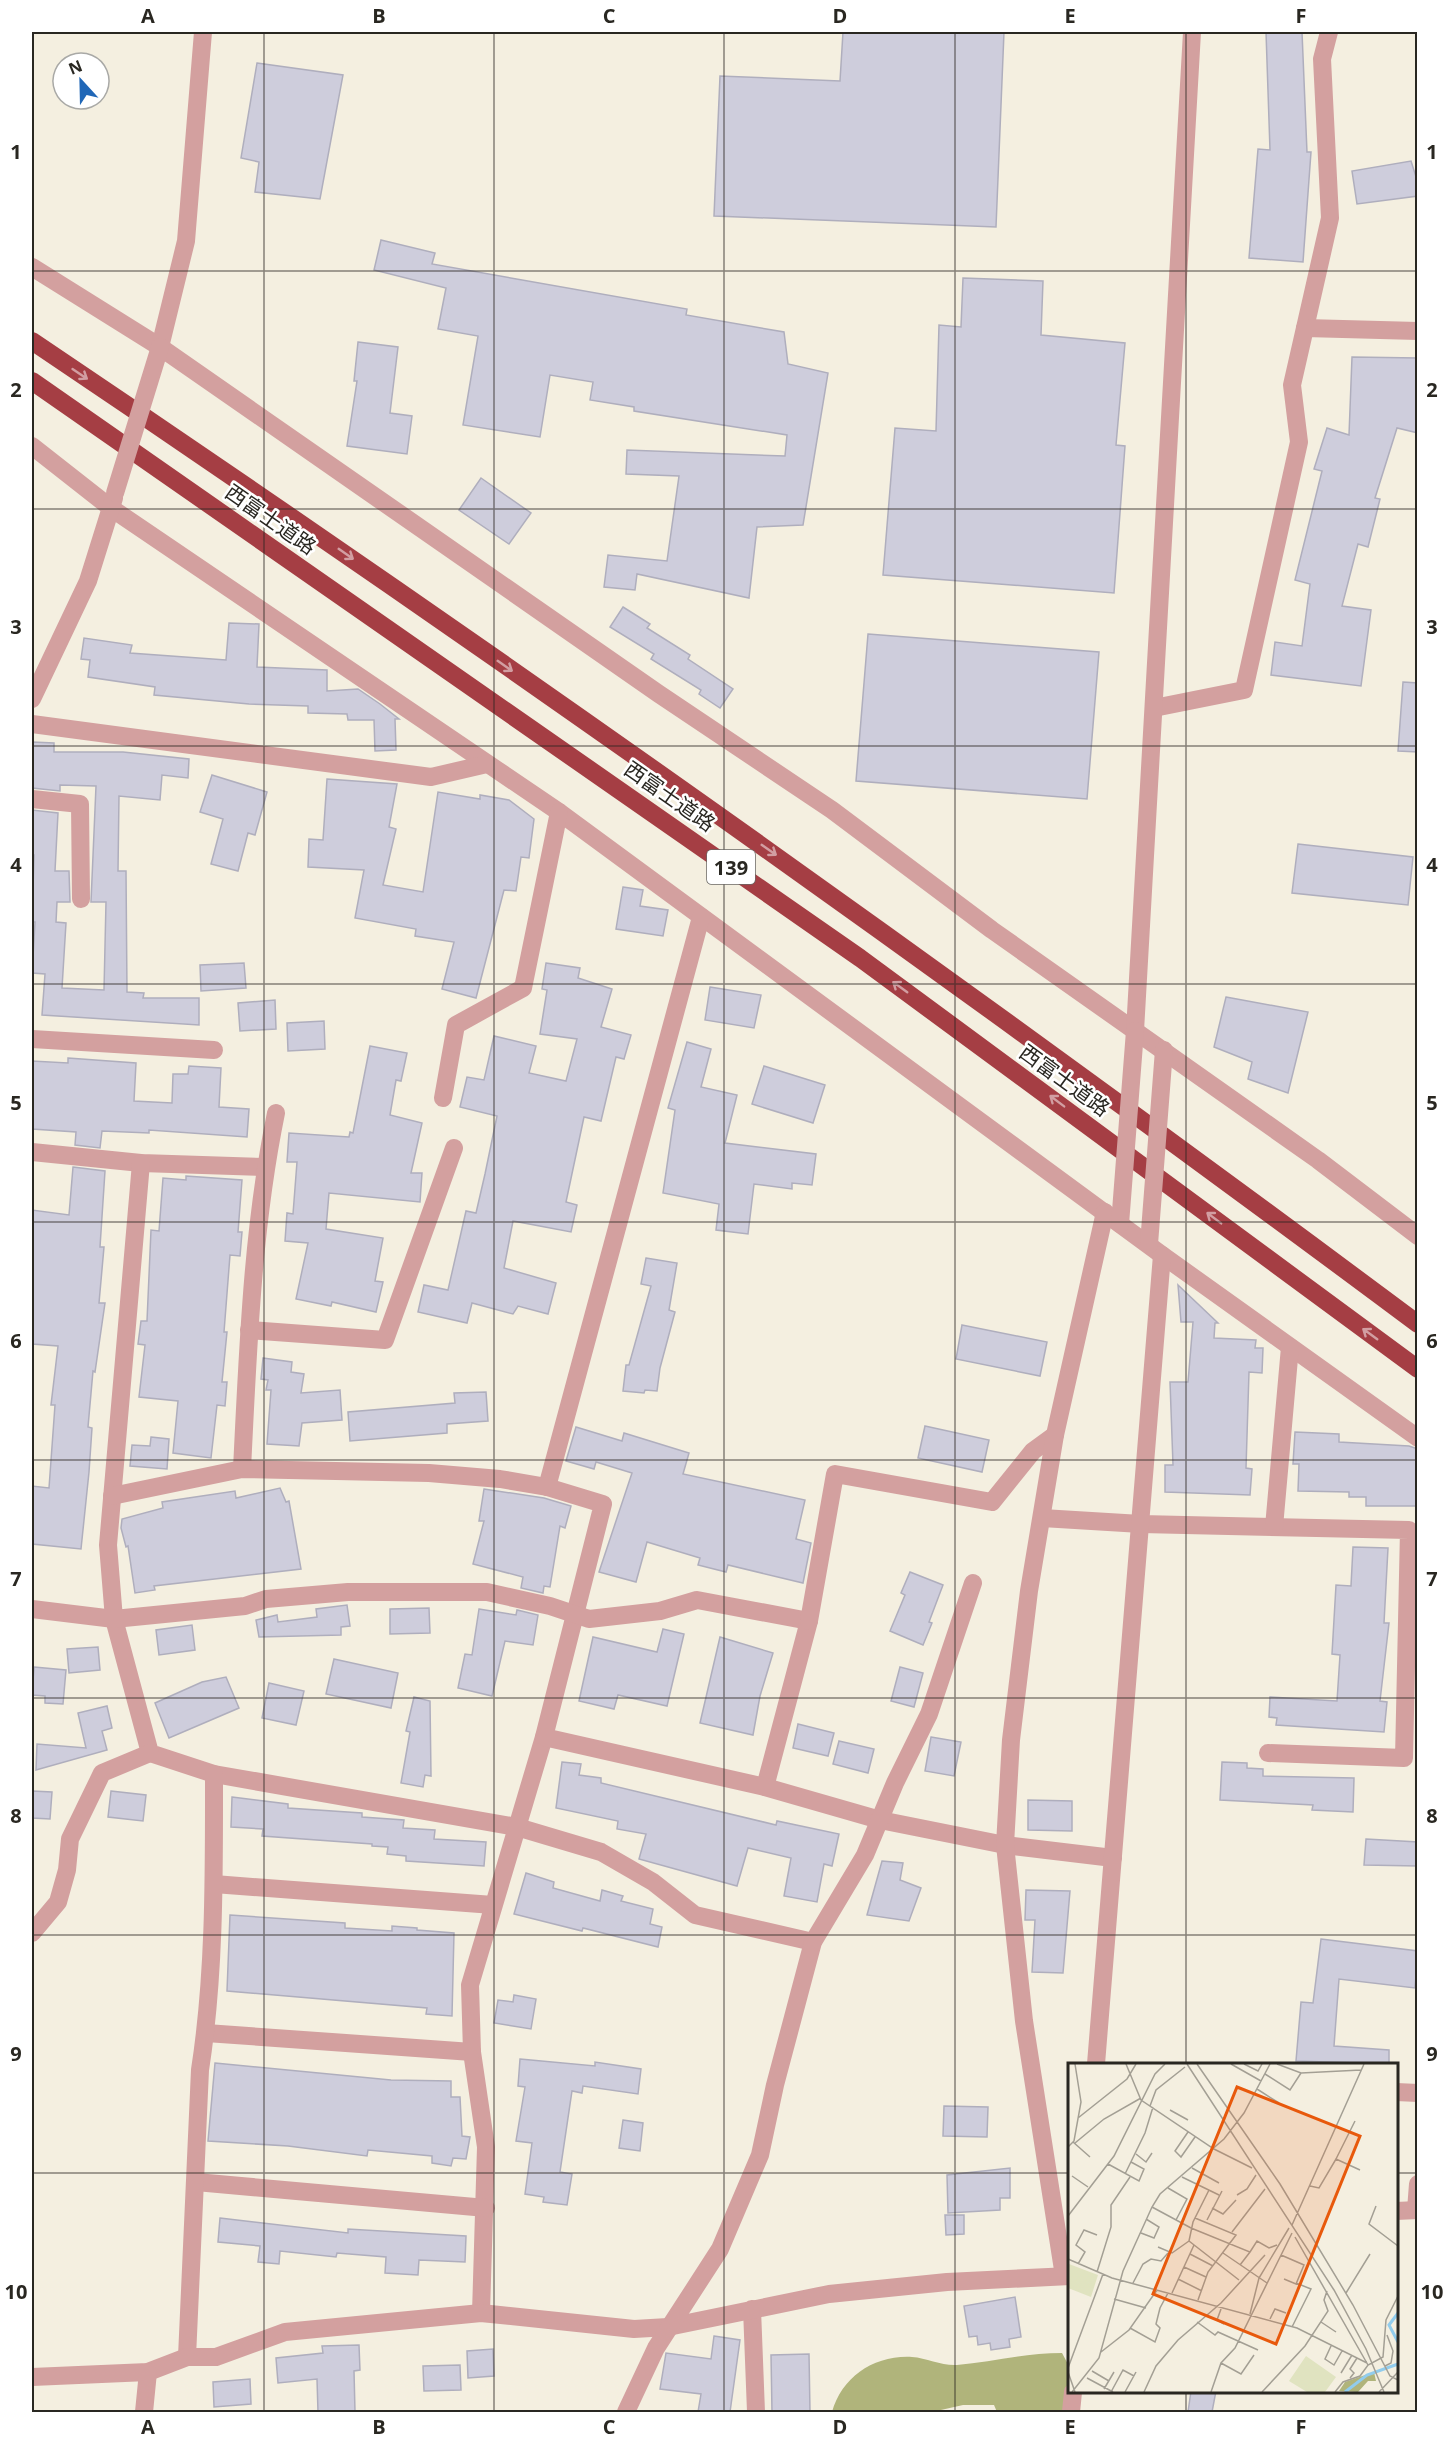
<svg xmlns="http://www.w3.org/2000/svg" width="1449" height="2444" font-family="'Open Sans','Noto Sans JP',sans-serif">
<style>
.forest{fill:#b0b47b}
.building{fill:#cecddc;stroke:#afaebd;stroke-width:1.5}
.lines{fill:none;stroke-linecap:round;stroke-linejoin:round}
.minor{stroke:#d3a09f;stroke-width:18}
.highway{stroke:#a53e44;stroke-width:18}
.minor-bridge{stroke:#d3a09f;stroke-width:18}
.oneway{stroke:#d29ea2}
.grid{fill:none;stroke:#292721;stroke-width:1.5;stroke-opacity:0.55}
.labels{text-anchor:middle;dominant-baseline:central;stroke-width:5;stroke-linejoin:round;paint-order:stroke}
.shield{fill:#fff;stroke:#696864;stroke-width:1.5}
.shield-label{font-size:20px;font-weight:bold;fill:#292721}
.street-label{font-size:21px;fill:#292721;stroke:#fff}
.inset-river{fill:none;stroke:#91cced;stroke-width:3}
.inset-road{fill:none;stroke:#a39f94;stroke-width:1.5}
.view{fill:#e8590c;fill-opacity:0.15;stroke:#e8590c;stroke-width:3}
.inset-edge{fill:none;stroke:#292721;stroke-width:3}
.neatline{fill:none;stroke:#292721;stroke-width:2}
.grid-label{font-size:20px;text-anchor:middle;font-weight:bold;fill:#292721}
</style>
<rect width="100%" height="100%" fill="#f4efe0"/>
<path class="forest" d="M1062 2353 1069 2366V2412H997L994 2405H963L932 2412H832C842 2377 874 2355 912 2357 927 2358 942 2366 957 2365 992 2362 1026 2353 1062 2353Z"/>
<g class="building">
<polygon points="843,32 1004,32 996,227 714,216 720,76 840,81"/>
<polygon points="1266,32 1302,32 1307,152 1311,152 1303,262 1249,258 1258,149 1270,150"/>
<polygon points="257,63 343,75 320,199 255,192 259,162 241,158"/>
<polygon points="1411,161 1418,183 1418,196 1357,204 1352,171"/>
<polygon points="381,240 435,253 432,264 687,309 686,315 784,332 788,364 828,373 803,525 757,527 749,598 637,574 635,590 604,587 608,555 667,561 679,476 626,474 627,450 785,456 787,435 634,411 634,407 590,400 593,382 550,375 540,437 463,425 478,336 438,329 446,288 374,270"/>
<polygon points="963,278 1043,281 1041,335 1125,343 1116,445 1125,446 1114,593 883,575 895,428 936,431 939,325 961,327"/>
<polygon points="358,342 398,347 390,413 412,416 407,454 347,446 357,381 354,381"/>
<polygon points="1352,357 1418,358 1418,433 1397,428 1375,498 1380,499 1368,547 1358,544 1342,606 1371,610 1361,686 1271,675 1275,642 1302,646 1310,584 1295,580 1322,471 1314,469 1327,428 1349,435"/>
<polygon points="481,478 531,513 509,544 459,510"/>
<polygon points="623,607 650,624 647,628 690,655 688,659 733,689 720,708 699,694 701,690 651,659 654,654 610,627"/>
<polygon points="229,623 259,624 257,667 327,670 327,691 358,689 380,704 399,719 395,719 396,750 375,751 374,720 348,720 347,714 308,713 308,706 249,704 154,695 155,687 88,677 90,660 81,659 84,638 132,645 130,653 226,660"/>
<polygon points="868,634 1099,652 1087,799 856,781"/>
<polygon points="1403,682 1418,683 1418,752 1398,751"/>
<polygon points="32,742 54,743 54,752 123,752 189,759 188,778 162,775 160,800 119,796 118,871 126,871 127,992 144,993 143,998 199,998 199,1025 42,1015 45,974 32,973 35,922 32,922 34,855 32,855 32,810 58,813 55,871 69,871 70,902 57,902 56,922 66,923 62,988 104,990 106,902 91,902 96,786 60,785 60,791 32,788"/>
<polygon points="212,775 267,792 255,835 248,833 238,871 211,864 223,819 200,812"/>
<polygon points="327,779 397,784 389,827 396,829 383,885 423,892 438,792 480,799 480,795 509,800 534,819 529,858 521,857 516,891 504,890 476,998 442,989 454,942 415,936 416,929 355,918 364,870 308,867 309,839 323,840"/>
<polygon points="1298,844 1413,857 1408,905 1292,893"/>
<polygon points="623,887 643,890 640,906 668,910 663,936 616,929"/>
<polygon points="244,963 246,988 201,991 200,965"/>
<polygon points="546,963 580,968 578,978 612,989 601,1027 631,1035 624,1059 616,1057 601,1121 584,1117 566,1202 577,1205 571,1232 513,1221 504,1268 556,1283 548,1314 518,1306 513,1314 472,1303 467,1323 418,1312 424,1285 448,1290 466,1211 476,1213 485,1174 497,1116 460,1107 467,1077 484,1080 494,1036 536,1046 529,1073 566,1081 577,1039 540,1034 547,990 542,989"/>
<polygon points="710,987 761,995 754,1028 705,1020"/>
<polygon points="1226,997 1308,1012 1288,1093 1248,1079 1252,1062 1214,1047"/>
<polygon points="275,1000 276,1029 240,1031 238,1003"/>
<polygon points="324,1021 325,1049 288,1051 287,1023"/>
<polygon points="687,1042 711,1049 701,1087 737,1095 725,1143 816,1154 812,1185 792,1183 792,1189 754,1184 748,1234 716,1230 719,1204 663,1193 675,1110 668,1108"/>
<polygon points="370,1046 407,1053 401,1081 396,1080 390,1115 422,1123 411,1173 422,1173 420,1202 329,1193 326,1229 383,1238 375,1281 383,1282 376,1312 332,1302 331,1306 296,1299 308,1243 285,1241 287,1213 293,1214 297,1162 287,1162 289,1133 349,1137 350,1132 353,1133"/>
<polygon points="68,1058 136,1063 134,1101 172,1103 173,1074 188,1074 189,1066 221,1068 219,1107 249,1109 247,1137 149,1130 149,1133 102,1131 100,1148 75,1145 76,1132 32,1129 32,1061 68,1063"/>
<polygon points="764,1066 825,1085 813,1123 752,1104"/>
<polygon points="73,1167 105,1171 100,1247 104,1247 99,1303 105,1303 95,1372 93,1371 88,1427 92,1428 89,1472 81,1549 32,1544 32,1486 49,1488 55,1405 51,1405 58,1346 32,1344 32,1210 69,1215"/>
<polygon points="186,1176 242,1180 238,1232 242,1232 240,1256 230,1255 224,1332 227,1332 222,1382 227,1382 225,1406 217,1405 211,1458 173,1453 178,1401 139,1397 145,1345 138,1344 141,1321 147,1321 151,1230 159,1231 163,1178 186,1180"/>
<polygon points="646,1258 677,1263 669,1310 675,1312 660,1368 657,1391 645,1390 644,1393 623,1391 626,1365 629,1365 651,1286 641,1284"/>
<polygon points="1178,1285 1218,1323 1215,1323 1214,1338 1256,1340 1255,1348 1263,1348 1262,1373 1249,1372 1246,1468 1252,1469 1250,1495 1165,1492 1165,1465 1173,1465 1170,1382 1188,1382 1193,1322 1181,1322"/>
<polygon points="962,1325 1047,1342 1040,1376 956,1359"/>
<polygon points="263,1358 292,1362 291,1372 304,1374 301,1393 340,1390 342,1420 302,1423 299,1446 267,1444 271,1390 266,1390 268,1380 261,1379"/>
<polygon points="486,1392 488,1421 447,1424 447,1433 350,1441 348,1412 455,1403 454,1393"/>
<polygon points="925,1426 989,1440 982,1472 918,1458"/>
<polygon points="576,1427 622,1441 624,1433 689,1453 683,1474 805,1500 796,1539 811,1543 803,1583 728,1565 726,1572 698,1565 700,1558 647,1542 636,1582 599,1572 632,1473 596,1462 594,1469 566,1461"/>
<polygon points="1295,1432 1339,1434 1339,1442 1409,1446 1418,1449 1418,1506 1366,1506 1366,1497 1349,1497 1349,1492 1298,1491 1299,1464 1293,1464"/>
<polygon points="151,1437 169,1439 167,1469 130,1466 132,1445 150,1446"/>
<polygon points="280,1488 286,1502 289,1501 301,1569 154,1586 155,1590 135,1593 128,1546 126,1547 121,1528 122,1519 163,1508 162,1502 235,1491 236,1498"/>
<polygon points="484,1489 544,1498 571,1506 565,1528 560,1526 550,1587 544,1586 543,1593 521,1588 523,1577 473,1564 484,1521 479,1521"/>
<polygon points="1353,1547 1388,1548 1384,1623 1389,1623 1380,1701 1387,1702 1384,1732 1276,1725 1277,1718 1269,1717 1270,1697 1337,1701 1340,1655 1332,1654 1336,1585 1351,1586"/>
<polygon points="910,1572 943,1585 929,1622 932,1623 923,1645 890,1631 905,1595 901,1593"/>
<polygon points="347,1605 350,1626 341,1627 341,1635 259,1637 256,1620 277,1615 278,1622 317,1617 316,1609"/>
<polygon points="429,1608 430,1633 390,1634 390,1609"/>
<polygon points="479,1609 516,1615 517,1610 538,1615 533,1645 505,1641 492,1696 458,1688 465,1654 472,1655"/>
<polygon points="192,1625 195,1650 159,1655 156,1630"/>
<polygon points="663,1629 684,1634 667,1706 618,1695 614,1709 579,1701 593,1637 657,1652"/>
<polygon points="720,1637 773,1653 760,1696 753,1735 700,1723"/>
<polygon points="98,1647 100,1670 69,1673 67,1649"/>
<polygon points="334,1659 398,1673 391,1708 326,1694"/>
<polygon points="34,1667 66,1670 63,1704 45,1703 45,1696 32,1695"/>
<polygon points="900,1667 923,1673 914,1707 891,1701"/>
<polygon points="226,1677 239,1708 169,1738 155,1703 202,1682"/>
<polygon points="269,1683 304,1691 296,1725 262,1718"/>
<polygon points="414,1697 430,1701 431,1776 425,1775 423,1787 401,1783 410,1732 406,1731"/>
<polygon points="107,1706 112,1728 102,1731 107,1750 36,1770 37,1744 86,1748 78,1713"/>
<polygon points="798,1724 834,1733 828,1756 793,1748"/>
<polygon points="931,1737 961,1742 954,1776 925,1771"/>
<polygon points="839,1741 874,1749 868,1773 833,1764"/>
<polygon points="562,1762 581,1764 579,1775 601,1778 601,1783 776,1825 777,1821 839,1834 832,1866 824,1864 817,1902 784,1896 791,1858 748,1848 737,1886 639,1859 646,1834 617,1829 618,1821 556,1808"/>
<polygon points="1222,1762 1247,1763 1247,1768 1263,1769 1263,1776 1354,1778 1353,1812 1312,1810 1313,1805 1220,1800"/>
<polygon points="32,1791 52,1792 50,1819 32,1818"/>
<polygon points="111,1791 146,1795 143,1821 108,1817"/>
<polygon points="232,1797 288,1804 288,1808 362,1813 362,1817 404,1820 403,1828 435,1830 434,1839 486,1842 484,1866 406,1861 406,1856 387,1854 388,1847 372,1846 372,1844 262,1836 263,1829 231,1827"/>
<polygon points="1028,1800 1072,1801 1072,1831 1028,1830"/>
<polygon points="1366,1839 1418,1842 1418,1866 1364,1865"/>
<polygon points="882,1861 903,1863 900,1880 921,1888 909,1921 867,1915"/>
<polygon points="526,1873 554,1882 553,1888 600,1901 602,1890 623,1896 621,1901 653,1909 650,1924 662,1927 658,1947 583,1928 582,1931 514,1914"/>
<polygon points="1026,1890 1070,1891 1063,1973 1032,1972 1035,1920 1025,1920"/>
<polygon points="230,1915 345,1923 345,1928 392,1931 392,1926 417,1928 417,1930 454,1933 452,2016 426,2014 427,2008 227,1991"/>
<polygon points="1321,1939 1418,1951 1415,1988 1339,1979 1334,2046 1389,2050 1389,2064 1296,2061 1301,2002 1313,2003"/>
<polygon points="514,1995 536,1999 531,2029 494,2023 498,2000 513,2002"/>
<polygon points="520,2059 595,2066 595,2062 641,2069 638,2094 583,2086 582,2093 572,2091 560,2172 572,2174 567,2205 543,2202 544,2197 525,2194 532,2143 516,2141 525,2087 518,2086"/>
<polygon points="215,2063 391,2080 451,2081 451,2097 460,2097 462,2136 470,2137 466,2159 453,2158 451,2166 432,2163 432,2156 368,2150 367,2156 288,2146 208,2141"/>
<polygon points="944,2106 988,2107 987,2137 943,2136"/>
<polygon points="623,2120 643,2123 640,2151 619,2148"/>
<polygon points="1010,2168 1010,2198 1000,2198 1000,2210 948,2213 947,2175"/>
<polygon points="945,2215 964,2215 964,2234 946,2235"/>
<polygon points="220,2218 348,2233 348,2229 466,2236 465,2262 419,2260 418,2275 385,2273 386,2257 337,2253 336,2257 280,2251 279,2264 258,2262 260,2246 218,2242"/>
<polygon points="1015,2297 1021,2337 1009,2339 1010,2347 991,2350 990,2343 978,2345 977,2336 969,2337 964,2306"/>
<polygon points="714,2336 740,2340 730,2412 698,2412 701,2394 660,2389 666,2353 711,2359"/>
<polygon points="359,2345 360,2370 354,2371 355,2412 318,2412 317,2379 278,2383 276,2358 323,2353 322,2346"/>
<polygon points="493,2349 494,2376 468,2378 467,2351"/>
<polygon points="809,2354 810,2412 772,2412 771,2355"/>
<polygon points="460,2365 461,2390 424,2391 423,2366"/>
<polygon points="250,2379 251,2404 214,2407 213,2382"/>
<polygon points="1191,2391 1216,2391 1212,2412 1188,2412"/>
</g>
<g class="lines">
<g class="minor">
<polyline points="32,267 160,347 659,694 832,810 992,930 1318,1160 1418,1236"/>
<polyline points="1305,328 1330,218 1322,59 1329,32"/>
<polyline points="160,347 186,241 203,32"/>
<polyline points="32,446 111,508 559,812 1162,1255 1418,1438"/>
<polyline points="32,699 88,581 114,498"/>
<polyline points="1154,708 1244,690 1299,442 1292,385 1305,328 1418,331"/>
<polyline points="32,724 431,777 487,764"/>
<polyline points="32,799 80,804 81,899"/>
<polyline points="1135,1031 1192,32"/>
<polyline points="32,1039 214,1050"/>
<polyline points="443,1098 456,1025 523,988 559,812"/>
<polyline points="32,1152 141,1163 265,1167"/>
<polyline points="141,1163 108,1545 114,1619 150,1753 214,1774 517,1827 601,1852 653,1882 695,1915 813,1942"/>
<polyline points="249,1330 385,1340 454,1148"/>
<path d="M242 1469C248 1350 252 1230 276 1113"/>
<polyline points="547,1487 701,917"/>
<polyline points="112,1496 242,1469 429,1473 500,1479 547,1487 603,1504 544,1737 470,1985 472,2052 486,2147 481,2313"/>
<polyline points="1042,1518 1141,1524 1409,1530 1404,1758 1268,1753"/>
<polyline points="1274,1527 1290,1347"/>
<polyline points="32,1609 114,1619 245,1606 266,1599 348,1592 487,1592 550,1606 589,1619 660,1611 697,1600 809,1621 765,1787"/>
<polyline points="809,1621 835,1474 992,1502 1033,1451 1055,1435"/>
<polyline points="544,1737 765,1787 880,1820 1005,1845 1113,1858"/>
<polyline points="214,1884 493,1905"/>
<polyline points="32,1933 58,1902 67,1870 70,1839 102,1773 150,1753"/>
<polyline points="206,2033 472,2052"/>
<polyline points="1096,2064 1162,1255"/>
<polyline points="1396,2092 1418,2093"/>
<polyline points="196,2182 486,2208"/>
<polyline points="1416,2210 1418,2184"/>
<polyline points="1396,2211 1418,2210"/>
<polyline points="1064,2276 1024,2021 1005,1845 1011,1740 1029,1591 1055,1435 1105,1212"/>
<polyline points="752,2309 756,2412"/>
<path d="M187 2357 200 2070C215 1973 214 1872 214 1774"/>
<polyline points="32,2377 148,2372 187,2357 216,2357 285,2332 481,2313 634,2329 668,2327 829,2294 947,2282 1070,2276"/>
<polyline points="144,2412 148,2372"/>
<polyline points="626,2412 656,2348 720,2249 760,2155 775,2085 813,1942 865,1855 895,1783 929,1714 973,1583"/>
<polyline points="1071,2412 1073,2392"/>
</g>
<g class="highway">
<path d="M32 341C502 657 963 985 1418 1324"/>
<polyline points="32,381 860,958 1418,1369"/>
</g>
<g class="minor-bridge">
<polyline points="115,493 160,347"/>
<polyline points="1120,1224 1135,1031"/>
<polyline points="1149,1244 1164,1050"/>
</g>
</g>
<defs><path id="oneway-shaft" d="M-6 0H5M1.5-3L5.5 0L1.5 3" fill="none" stroke-width="1.6" stroke-linecap="round" stroke-linejoin="round" transform="scale(1.5)"/></defs>
<g class="oneway">
<use href="#oneway-shaft" transform="translate(80 374) rotate(34)"/>
<use href="#oneway-shaft" transform="translate(346 554) rotate(35)"/>
<use href="#oneway-shaft" transform="translate(505 666) rotate(35)"/>
<use href="#oneway-shaft" transform="translate(769 850) rotate(35)"/>
<use href="#oneway-shaft" transform="translate(900 987) rotate(-144)"/>
<use href="#oneway-shaft" transform="translate(1057 1101) rotate(-143)"/>
<use href="#oneway-shaft" transform="translate(1214 1218) rotate(-143)"/>
<use href="#oneway-shaft" transform="translate(1370 1334) rotate(-144)"/>
</g>
<path class="grid" d="M264 32V2412M494 32V2412M724 32V2412M955 32V2412M1186 32V2064M32 271H1418M32 509H1418M32 746H1418M32 984H1418M32 1222H1418M32 1460H1418M32 1698H1418M32 1935H1418M32 2173H1070M1396 2173H1418M1186 2392V2412"/>
<g class="labels">
<rect class="shield" x="707" y="850" width="48" height="34" rx="4.5"/>
<g class="shield-label">
<text x="731" y="867">139</text>
</g>
<g class="street-label">
<text transform="translate(271 519) rotate(35)">西富士道路</text>
<text transform="translate(670 796) rotate(35)">西富士道路</text>
<text transform="translate(1065 1080) rotate(36)">西富士道路</text>
</g>
</g>
<g transform="translate(1068 2063)">
<rect width="330" height="330" fill="#f4efe0"/>
<path d="M1 201 30 212 23 234 0 225ZM238 293 268 314 257 329H239L221 318Z" fill="#e0e3c0"/>
<path d="M306 309 308 318H300L290 329 271 328 277 319Z" fill="#b0b47b"/>
<path class="inset-river" d="M330 250 321 262 330 279M277 329 299 312 330 301"/>
<path class="inset-road" d="M58 1 73 37 146 86 184 105M119 1 266 227 298 286 316 329M129 1 212 121 285 242 322 313 330 317M163 1 193 18M176 1 190 8 194 1M209 1 233 10 293 7M197 11 222 27 233 10M189 26 211 40M82 43 88 27 117 4M102 47 120 57M10 55 59 16 68 1M120 69 107 88 113 94 127 74M5 79 22 94M7 80 36 56 73 35M0 84 6 78 13 39 7 1M68 91 78 99 84 90M268 96 287 58M40 101 71 118 76 106 63 99M124 105 151 120M57 111 77 70 85 44M4 113 20 124M114 114 151 132M242 123 251 125 268 96 292 107M100 125 119 136 108 157M141 127 125 159 121 178 171 217M169 132 179 126 188 112M308 143 301 161 330 183M84 144 123 165 182 189 172 202M144 145 155 151 168 137M0 153 46 93 87 11 97 1M127 155 168 172 140 209 130 237M139 157 154 128M224 162 296 1M164 169 197 126M73 170 86 175 91 164 78 156M227 174 300 302M90 184 104 190 121 178M182 189 189 178 201 185 209 182M155 190 199 220M122 191 145 203M213 192 236 202 228 221 216 216M0 196 44 215 229 265 299 300M10 201 17 189 8 182 16 167 29 172M116 204 138 214M29 209 43 164V142L62 114M110 216 134 228M65 220 75 201 83 196 93 198 100 190M104 230 126 182M278 230 302 191M46 236 78 245M153 246 149 257 156 261M182 251 191 215 221 165M202 256 207 246 218 250M129 259 147 272 150 269 190 287M253 259 268 269M224 264 243 226 228 220M62 265 87 279 92 265 88 261 92 245 100 230M263 283 257 296 266 302 274 288M33 289 61 267 89 227M153 300 173 311 186 292M317 303 323 300 325 288 319 272M0 305 35 211M24 308 41 318M0 309 7 329M273 310 284 292M19 315 45 329M282 315 286 310 282 306 289 295M36 326 46 309M4 329 31 295 55 208 84 144 92 131 156 76 176 50 202 1M43 329 55 307 66 313M57 329 68 309M76 329 88 303 110 277 153 240 197 192M143 329 153 300 167 285 224 170M194 329 237 283 260 248 256 237 259 228M267 329 275 319 292 313 300 302 315 294 318 257 330 233M311 329 330 309"/>
<path class="view" d="M169 24 292 73 208 281 85 231Z"/>
<rect width="330" height="330" class="inset-edge"/>
</g>
<rect width="1449" height="2444" fill="none" stroke="#ffffff" stroke-width="66"/>
<g transform="translate(81 81) rotate(338)"><circle r="28" fill="#ffffff" stroke="#a9a9a6" stroke-width="1.5"/>
<path d="M0-4.5L10 22L0 15L-10 22Z" fill="#2067b7"/>
<text y="-9" font-size="16" font-weight="bold" text-anchor="middle" fill="#292721">N</text>
</g>
<rect x="33" y="33" width="1383" height="2378" class="neatline"/>
<g class="grid-label">
<text x="148" y="23">A</text>
<text x="379" y="23">B</text>
<text x="609" y="23">C</text>
<text x="840" y="23">D</text>
<text x="1070" y="23">E</text>
<text x="1301" y="23">F</text>
<text x="16" y="159">1</text>
<text x="1432" y="159">1</text>
<text x="16" y="397">2</text>
<text x="1432" y="397">2</text>
<text x="16" y="634">3</text>
<text x="1432" y="634">3</text>
<text x="16" y="872">4</text>
<text x="1432" y="872">4</text>
<text x="16" y="1110">5</text>
<text x="1432" y="1110">5</text>
<text x="16" y="1348">6</text>
<text x="1432" y="1348">6</text>
<text x="16" y="1586">7</text>
<text x="1432" y="1586">7</text>
<text x="16" y="1823">8</text>
<text x="1432" y="1823">8</text>
<text x="16" y="2061">9</text>
<text x="1432" y="2061">9</text>
<text x="16" y="2299">10</text>
<text x="1432" y="2299">10</text>
<text x="148" y="2434">A</text>
<text x="379" y="2434">B</text>
<text x="609" y="2434">C</text>
<text x="840" y="2434">D</text>
<text x="1070" y="2434">E</text>
<text x="1301" y="2434">F</text>
</g>
</svg>
